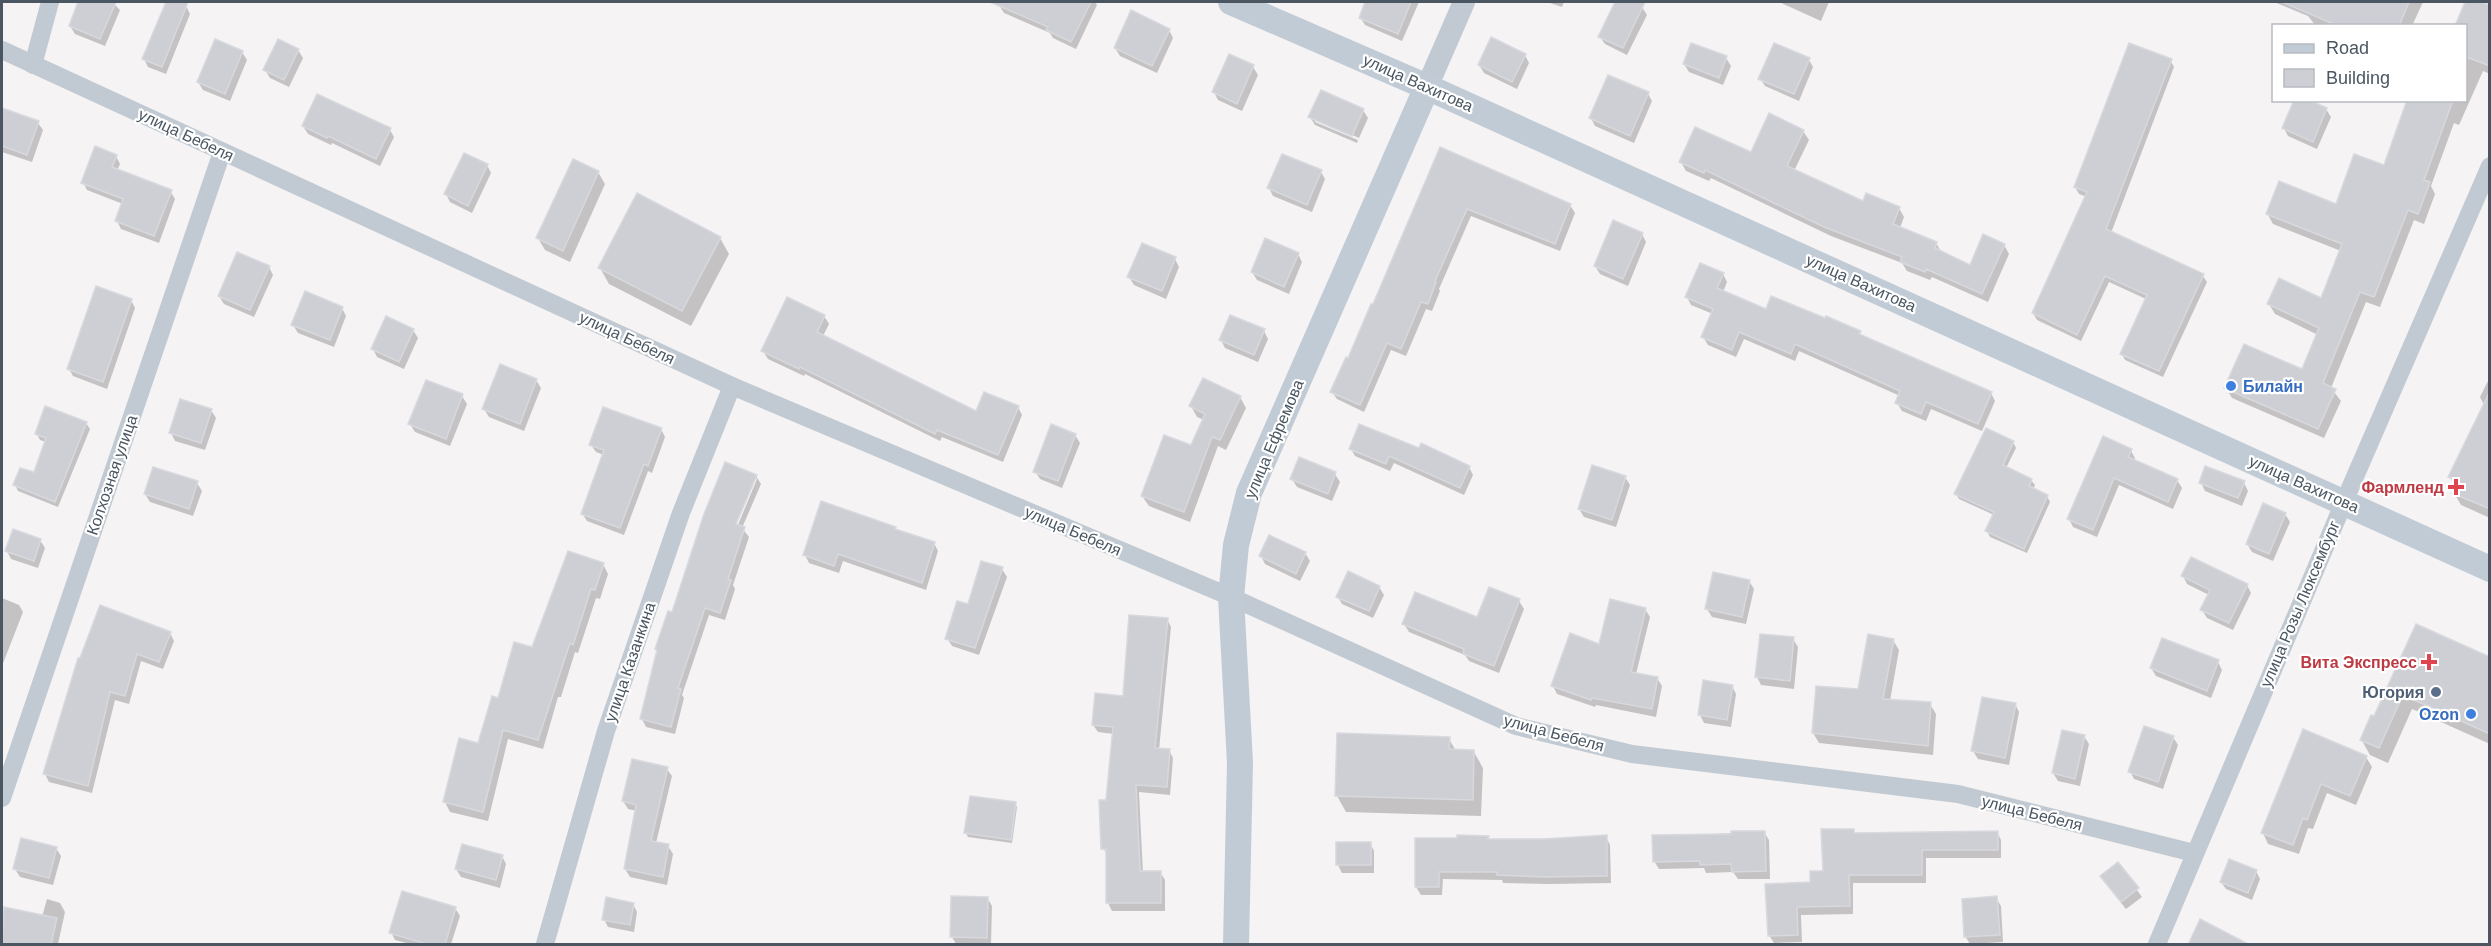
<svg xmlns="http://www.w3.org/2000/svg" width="2491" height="946" font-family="Arial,sans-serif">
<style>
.shadow{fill:#0003;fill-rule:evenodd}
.building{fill:#cdcfd5;stroke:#d7d9de;stroke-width:1.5}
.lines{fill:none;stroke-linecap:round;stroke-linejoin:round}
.minor{stroke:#c1cad2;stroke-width:18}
.tertiary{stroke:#c1cad2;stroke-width:22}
.secondary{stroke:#c1cbd6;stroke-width:26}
.shop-dot{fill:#3f7fe0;stroke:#fff;stroke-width:2}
.health-dot{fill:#e0444e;stroke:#fff;stroke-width:2}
.service-dot{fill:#5c6f8a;stroke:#fff;stroke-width:2}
.labels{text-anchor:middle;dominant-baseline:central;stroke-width:4.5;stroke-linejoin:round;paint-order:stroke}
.street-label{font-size:16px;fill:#4a5661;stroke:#fff}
.shop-label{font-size:16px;font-weight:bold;fill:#366cbe;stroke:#fff;text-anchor:start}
.health-label{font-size:16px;font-weight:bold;fill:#be3a42;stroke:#fff;text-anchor:end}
.service-label{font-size:16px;font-weight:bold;fill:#4e5e75;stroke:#fff;text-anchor:end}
</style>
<rect width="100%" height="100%" fill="#f5f3f3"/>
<g class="shadow">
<polygon points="80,2 112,2 120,10 105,46 75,34 70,26"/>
<polygon points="167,2 174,2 186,6 190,14 166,74 148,67 144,59"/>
<polygon points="1001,2 1095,2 1097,5 1076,49 1053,38 1050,33 1004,13 999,5"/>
<polygon points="1367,2 1419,2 1402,41 1365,25 1360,17"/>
<polygon points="1547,2 1564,2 1562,7"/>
<polygon points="1617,2 1631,2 1642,7 1647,15 1627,55 1605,44 1600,37"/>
<polygon points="1779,2 1829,2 1821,21"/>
<polygon points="2274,2 2423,2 2412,26 2316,26 2308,16"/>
<polygon points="2467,2 2476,2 2490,7 2490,74 2483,71 2459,125 2454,123 2431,186 2435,194 2424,224 2414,220 2380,307 2366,302 2331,388 2341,401 2324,438 2232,398 2226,388 2302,371 2318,335 2275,314 2269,304 2322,300 2341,251 2273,224 2267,213 2336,206 2385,167 2408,103 2401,100 2466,100 2466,26 2457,26"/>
<polygon points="1169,30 1173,38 1157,73 1120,56 1115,48"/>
<polygon points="298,50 303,58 289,87 270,78 265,70"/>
<polygon points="242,52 247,60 230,101 203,90 198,82"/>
<polygon points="1525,55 1529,63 1517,89 1484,73 1479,65"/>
<polygon points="1230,56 1253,67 1258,75 1242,111 1218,100 1214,92"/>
<polygon points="1726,58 1731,66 1723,85 1689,72 1684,64"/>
<polygon points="1809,60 1813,67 1799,101 1765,86 1760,78"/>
<polygon points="2170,60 2174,67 2111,233 2203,276 2207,282 2163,377 2125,360 2122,354 2146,299 2109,282 2081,341 2037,320 2033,313 2087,197 2079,194 2075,187"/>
<polygon points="1648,94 1652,101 1634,143 1595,126 1591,118"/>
<polygon points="2326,109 2331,117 2317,149 2288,136 2284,128"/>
<polygon points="2,110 38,123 43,130 32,162 2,152"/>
<polygon points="1363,110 1368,118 1359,138 1315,118 1315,122 1358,140 1357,143 1315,125 1310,117"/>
<polygon points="303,126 390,130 394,137 380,166 332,143 331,145 308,134"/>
<polygon points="1803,131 1809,140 1794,171 1864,203 1899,208 1904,217 1900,228 1936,243 1942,253 1970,267 2004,245 2009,254 1988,302 1932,277 1930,280 1907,271 1902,263 1831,236 1711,178 1709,181 1686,171 1681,162 1751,154"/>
<polygon points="1441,149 1570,205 1575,213 1560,251 1471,216 1439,289 1440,291 1432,311 1426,309 1406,356 1391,350 1364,412 1337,399 1332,392 1374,306"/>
<polygon points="116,156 120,164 117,171 170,191 175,199 159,243 121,229 117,221 123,204 87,190 83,182"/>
<polygon points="487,165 491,173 472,213 450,202 446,194"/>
<polygon points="598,172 605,184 570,262 545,250 538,238"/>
<polygon points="1321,172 1325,179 1312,212 1273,196 1269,188"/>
<polygon points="1642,234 1646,242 1628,286 1600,274 1595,266"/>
<polygon points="720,238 729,254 691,326 609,284 600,268"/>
<polygon points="1298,254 1302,262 1289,294 1257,280 1252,272"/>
<polygon points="1175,259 1179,267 1166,299 1134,285 1129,277"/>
<polygon points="269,267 273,275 254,317 224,304 219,296"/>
<polygon points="1723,274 1727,282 1723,292 1767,311 1825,320 1860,332 1862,337 1991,393 1995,401 1982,431 1931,409 1926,421 1902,411 1897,403 1900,396 1799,351 1795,361 1744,339 1736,357 1708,345 1703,337 1713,314 1691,305 1687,297"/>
<polygon points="131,300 135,308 107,389 73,376 69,369"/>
<polygon points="342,308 346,316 334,347 298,333 293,325"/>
<polygon points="824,316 829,324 823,336 977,413 1018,407 1022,415 1003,462 942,437 940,441 805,374 804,376 768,359 763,351"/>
<polygon points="413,330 418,338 404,369 377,357 373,349"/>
<polygon points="1264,331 1268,339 1258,362 1225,348 1221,340"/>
<polygon points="2490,377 2490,518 2461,505 2454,493 2456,488 2450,477 2484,405 2480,397"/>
<polygon points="536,380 541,388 524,431 489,417 484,409"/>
<polygon points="462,396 467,404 450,446 415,432 410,424"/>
<polygon points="1240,397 1246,408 1226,450 1218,446 1190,522 1149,506 1142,496 1191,447 1204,420 1197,417 1191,406"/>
<polygon points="211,410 216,418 205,450 175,441 171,433"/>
<polygon points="86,423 90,429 58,507 18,491 15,485 34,474 46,442 40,440 37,434"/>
<polygon points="661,429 665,437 652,473 648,471 624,535 587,521 582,513 604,455 596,452 591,445"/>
<polygon points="1075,435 1080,443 1062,488 1040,479 1035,471"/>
<polygon points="2013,442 2016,448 2006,468 2031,480 2035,485 2033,490 2047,496 2050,502 2027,553 1990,537 1987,531 1994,515 1959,499 1956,494"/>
<polygon points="1351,449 1420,450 1469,467 1473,475 1464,495 1394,463 1390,471 1355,456"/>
<polygon points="2131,451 2135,458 2134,461 2177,480 2182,488 2173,509 2119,485 2097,537 2073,527 2069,519"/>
<path d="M726 464 756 476 761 484 742 528 749 537 733 585 735 589 725 620 709 615 682 695 684 698 675 734 646 727 642 719 658 652 657 649 669 613 673 614 705 514ZM754 479H757L735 532 732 531Z"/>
<polygon points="1335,474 1340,482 1332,501 1297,487 1292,479"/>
<polygon points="1625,477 1630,485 1616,527 1584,517 1579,509"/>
<polygon points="197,483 202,491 193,516 150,502 145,494"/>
<polygon points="2201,483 2244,483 2248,491 2242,506 2205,491"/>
<polygon points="2285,514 2290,522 2273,561 2252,552 2247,544"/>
<polygon points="895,528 897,532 934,543 938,551 926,590 843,561 839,573 809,563 805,555"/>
<polygon points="40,540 45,548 38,568 11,559 7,551"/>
<polygon points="1305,553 1310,561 1300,581 1265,564 1261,556"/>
<polygon points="603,564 608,574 600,599 596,598 578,653 575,652 561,697 558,697 543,749 508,739 488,821 450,812 445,802 533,649"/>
<polygon points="1002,569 1007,577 979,655 952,646 947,638 969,606"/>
<polygon points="2183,576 2247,585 2251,593 2233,630 2207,618 2202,610 2209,595 2187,584"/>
<polygon points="1749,581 1754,589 1746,624 1712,617 1707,609"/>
<polygon points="1379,587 1384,595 1373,618 1342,604 1338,597"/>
<polygon points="2,598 19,605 23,612 2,666 2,674"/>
<polygon points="1519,601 1524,609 1499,673 1469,661 1465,655 1409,632 1404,624 1478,619"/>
<polygon points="1645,609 1650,617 1636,674 1657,678 1662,686 1656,717 1596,705 1595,707 1557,694 1553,686"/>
<polygon points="1167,619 1171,627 1159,750 1169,750 1173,758 1170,795 1139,792 1143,873 1160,872 1165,880 1165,911 1112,911 1108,903 1108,856 1103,848 1114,734 1098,732 1093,725 1124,698"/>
<polygon points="2417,626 2490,658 2490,744 2412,709 2388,763 2370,755 2361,739 2375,718"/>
<polygon points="170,633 174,641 163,669 141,661 129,704 115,700 92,793 49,782 45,774 79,659"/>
<polygon points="1793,639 1798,647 1794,689 1761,685 1757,677"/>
<polygon points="1893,640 1899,650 1890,701 1930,704 1936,714 1933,755 1819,743 1813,733 1859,691"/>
<polygon points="2218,662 2222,670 2211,698 2156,676 2151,668"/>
<polygon points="1732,686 1736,694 1731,727 1704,723 1700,715"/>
<polygon points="2015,704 2019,712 2009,765 1978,759 1973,751"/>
<polygon points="2304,731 2366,757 2372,767 2356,805 2327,793 2313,829 2308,828 2299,854 2268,844 2263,833"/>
<polygon points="2084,736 2089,744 2080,786 2058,781 2053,773"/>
<polygon points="2173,737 2178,745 2163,789 2134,779 2130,771"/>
<polygon points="1449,739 1456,751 1474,752 1483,768 1481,816 1346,812 1337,796"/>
<polygon points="667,769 672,776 656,843 668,846 673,854 667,885 630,877 625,869 637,811 628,809 623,801"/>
<polygon points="1015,804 1017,807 1012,843 968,837 966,833"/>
<polygon points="1853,830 1856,834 1997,832 2001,840 2001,858 1926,858 1926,883 1853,883 1853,914 1801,915 1802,942 1774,943 1769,935 1824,872"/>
<polygon points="1764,832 1769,840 1770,879 1738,879 1733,872 1706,873 1704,868 1659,869 1654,861 1654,836"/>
<polygon points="1606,837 1610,845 1611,883 1550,884 1503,883 1502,880 1443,879 1442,895 1421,895 1416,887 1488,838 1489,840 1543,841"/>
<polygon points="1370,843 1374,851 1374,873 1342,873 1338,865"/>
<polygon points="56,848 61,856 53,885 20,877 15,869"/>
<polygon points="502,856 506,864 500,888 461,877 456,869"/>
<polygon points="2118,864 2142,897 2126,909 2106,884"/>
<polygon points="2256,871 2260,879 2252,900 2226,889 2221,882"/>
<polygon points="1996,898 2001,906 2003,942 1970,944 1965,936"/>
<polygon points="47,899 60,903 65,912 58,944 2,944 2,925 37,935"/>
<polygon points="988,899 992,906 991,944 956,944 952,937"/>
<polygon points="633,904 637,912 634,932 608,927 604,919"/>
<polygon points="455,908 460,916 451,944 410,944 395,940 391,932"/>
</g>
<g class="building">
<polygon points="78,2 116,2 100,39 69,26"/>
<polygon points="166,2 188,2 162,67 142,59"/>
<polygon points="990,2 1091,2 1071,42 1046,30 1048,27"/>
<polygon points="1365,2 1411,2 1398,34 1359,18"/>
<polygon points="1615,2 1645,2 1623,48 1598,37"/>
<polygon points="2282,2 2409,2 2399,26 2338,26"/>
<polygon points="2465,2 2480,2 2490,5 2490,66 2466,57 2466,26 2455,26"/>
<polygon points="1131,10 1170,29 1152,66 1114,48"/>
<polygon points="1491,37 1526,54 1512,82 1478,65"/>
<polygon points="215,39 243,51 225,94 197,82"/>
<polygon points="278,39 299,49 284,80 263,70"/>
<polygon points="1691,43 1727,56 1719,78 1683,64"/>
<polygon points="1774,43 1810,58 1794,94 1758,79"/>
<polygon points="2129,43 2172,59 2106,229 2204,274 2159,371 2120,354 2147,295 2105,276 2077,335 2032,313 2087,192 2074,187"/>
<polygon points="1229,54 1254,65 1237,104 1212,92"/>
<polygon points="1608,75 1649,92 1630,136 1589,118"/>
<polygon points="1321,90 1364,109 1352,136 1308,117"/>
<polygon points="317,94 391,128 376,159 328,136 327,138 302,126"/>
<polygon points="2294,100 2309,100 2327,108 2313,142 2282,128"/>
<polygon points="2407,100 2453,100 2424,180 2430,182 2418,214 2408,210 2374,297 2360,292 2323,383 2336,389 2318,429 2224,388 2244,344 2302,369 2319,328 2267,304 2279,278 2321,298 2342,244 2266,214 2279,181 2336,204 2354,154 2384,165"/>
<polygon points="2,108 39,121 27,155 2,146"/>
<polygon points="1769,113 1804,130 1787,166 1863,201 1866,193 1900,207 1893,224 1937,242 1935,248 1970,265 1983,234 2005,244 1982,294 1926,269 1925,272 1900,262 1902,257 1824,227 1705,170 1704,173 1679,162 1695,127 1751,152"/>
<polygon points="95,146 117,155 112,167 172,190 154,236 115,221 123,199 81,183"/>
<polygon points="1440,147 1571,204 1555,244 1467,209 1435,281 1436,282 1428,304 1421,302 1401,349 1387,343 1360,405 1330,392 1346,357 1348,358 1371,304 1373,304"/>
<polygon points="464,153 488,164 468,206 444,194"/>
<polygon points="1282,154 1322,170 1307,205 1267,188"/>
<polygon points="573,159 599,171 563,251 536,238"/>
<polygon points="637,193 721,237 682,311 598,268"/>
<polygon points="1613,220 1643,233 1623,279 1594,266"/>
<polygon points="1265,238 1299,253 1284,287 1251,272"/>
<polygon points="1142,243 1176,257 1162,291 1127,277"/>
<polygon points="237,252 270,266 250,310 218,296"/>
<polygon points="1700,263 1724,273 1717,288 1766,309 1771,296 1825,318 1826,316 1861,331 1859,334 1992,392 1978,424 1926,402 1921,414 1895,403 1900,391 1795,344 1791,354 1739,332 1732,350 1701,337 1713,309 1685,297"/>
<polygon points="96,286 132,299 103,382 67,369"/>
<polygon points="305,291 343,307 330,340 291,325"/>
<polygon points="787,297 825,315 817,332 976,411 984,392 1019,406 998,455 937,430 935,434 800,367 799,369 761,351"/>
<polygon points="1230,315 1265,329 1254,355 1219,340"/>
<polygon points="386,316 414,329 399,362 371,349"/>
<polygon points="500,364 537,379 520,424 482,409"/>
<polygon points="1203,378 1241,396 1220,440 1212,437 1184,512 1141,496 1164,435 1191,445 1205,414 1189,406"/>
<polygon points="426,380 463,394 446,439 408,424"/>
<polygon points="2490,391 2490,509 2452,493 2458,481 2448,477"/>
<polygon points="180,399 212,409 201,443 169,433"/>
<polygon points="45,406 87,422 55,502 13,485 20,468 34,472 46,438 35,434"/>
<polygon points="603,407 662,428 648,466 644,464 620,528 581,514 604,450 589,445"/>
<polygon points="1051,424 1076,434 1058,481 1033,472"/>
<polygon points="1359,424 1419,448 1421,443 1470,466 1460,488 1389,456 1386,464 1349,449"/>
<polygon points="1986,428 2014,441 2003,465 2032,479 2029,486 2048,495 2024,549 1985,531 1994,512 1954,494"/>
<polygon points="2103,436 2132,449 2128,457 2178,479 2168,502 2114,478 2093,530 2067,519"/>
<polygon points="1299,457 1336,472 1328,494 1290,479"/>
<polygon points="725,462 757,475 736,524 745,527 728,579 731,580 720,613 705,608 678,688 681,689 671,727 640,719 657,650 655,649 668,611 672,612 704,514"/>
<polygon points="1592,465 1626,476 1612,520 1578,509"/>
<polygon points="2205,466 2245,481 2238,498 2199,483"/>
<polygon points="153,467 198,481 189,509 144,494"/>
<polygon points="821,501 896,527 895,529 935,542 922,583 838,554 834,566 803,555"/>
<polygon points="2263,503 2286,513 2269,554 2246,544"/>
<polygon points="13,529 41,539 34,561 5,551"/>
<polygon points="1269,535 1306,552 1296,574 1259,556"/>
<polygon points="568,551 604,563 595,590 591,589 573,645 570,643 538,740 503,730 483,812 443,802 459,738 478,743 492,696 498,698 514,642 532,647"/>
<polygon points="2191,557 2248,584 2229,623 2200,610 2210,590 2181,576"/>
<polygon points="981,561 1003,567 975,648 945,639 957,601 968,604"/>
<polygon points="1348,571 1380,586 1369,611 1336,597"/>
<polygon points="1713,572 1750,580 1742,617 1705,609"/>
<polygon points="1489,587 1520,599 1494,666 1463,654 1464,649 1402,624 1415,592 1477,617"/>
<polygon points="1610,599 1646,608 1631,672 1658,677 1652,709 1592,698 1591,700 1551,686 1570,633 1599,644"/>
<polygon points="100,605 171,632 159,662 137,654 125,696 110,692 88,786 43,774 78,658 80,658"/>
<polygon points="1129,615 1168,618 1155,748 1170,749 1167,787 1136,785 1140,871 1161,871 1161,903 1106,903 1106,849 1101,849 1099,800 1106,800 1113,727 1092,725 1095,693 1123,696"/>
<polygon points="2416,624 2490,657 2490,734 2403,695 2379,748 2360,740 2371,715 2374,716"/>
<polygon points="1760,634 1794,637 1790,681 1755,677"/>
<polygon points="1868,634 1894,639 1883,699 1931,702 1928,746 1812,733 1816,686 1858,689"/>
<polygon points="2162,638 2219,660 2207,691 2150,668"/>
<polygon points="1703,680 1733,685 1727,720 1698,715"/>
<polygon points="1982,697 2016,703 2005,758 1971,751"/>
<polygon points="2144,726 2174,736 2158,782 2128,772"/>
<polygon points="2303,729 2367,756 2350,796 2321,784 2307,820 2303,818 2293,845 2261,833"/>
<polygon points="2062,730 2085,735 2075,779 2052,773"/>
<polygon points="1337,733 1450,737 1449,749 1474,750 1473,800 1335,796"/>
<polygon points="632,759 668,767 651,841 669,844 663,877 624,869 636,805 622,801"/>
<polygon points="970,796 1016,802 1011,840 964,833"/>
<polygon points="1821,829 1854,829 1854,833 1998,831 1998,850 1922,850 1922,875 1849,875 1850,906 1797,907 1798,935 1768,936 1765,884 1810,882 1810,871 1823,871"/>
<polygon points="1731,831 1765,831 1766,871 1732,872 1731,864 1700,865 1700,861 1653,862 1652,835 1731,834"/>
<polygon points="1457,835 1489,836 1488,839 1543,839 1607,835 1607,876 1545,877 1497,875 1497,872 1439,872 1439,887 1415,887 1415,838 1457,838"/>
<polygon points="21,838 57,847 49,878 13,869"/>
<rect x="1336" y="842" width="35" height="23"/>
<polygon points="462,844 503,855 496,880 455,869"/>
<polygon points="2229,859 2257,870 2248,893 2220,882"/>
<polygon points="2118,862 2139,888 2121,902 2100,876"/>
<polygon points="402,891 456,907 445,945 430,945 389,933"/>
<polygon points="951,896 988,897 987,938 950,937"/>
<polygon points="1997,896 2000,935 1964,937 1962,899"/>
<polygon points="606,897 634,903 630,925 602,920"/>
<polygon points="4,907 57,918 51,945 2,945"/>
<polygon points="2200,919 2250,945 2188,945"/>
</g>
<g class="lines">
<g class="minor">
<polyline points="2,50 732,386 1231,597 1516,726 1632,754 1958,794 2194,853"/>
<polyline points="33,65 50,2"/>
<polyline points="2,798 222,152"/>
<polyline points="545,944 606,731 681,513 732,386"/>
<polyline points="2157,944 2344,502 2490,166"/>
</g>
<polyline class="tertiary" points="1427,87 1464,2"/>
<g class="secondary">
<polyline points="1231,2 1427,87 2490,569"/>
<polyline points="1236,944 1240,763 1231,597 1236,545 1249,493 1427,87"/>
</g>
</g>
<g class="shop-dot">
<circle cx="2231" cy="386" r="6"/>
<circle cx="2471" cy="714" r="6"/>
</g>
<g class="health-dot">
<path d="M2453 478h6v6h6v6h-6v6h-6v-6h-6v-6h6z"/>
<path d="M2426 653h6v6h6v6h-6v6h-6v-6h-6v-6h6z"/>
</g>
<circle class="service-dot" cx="2436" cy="692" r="6"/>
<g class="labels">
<g class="street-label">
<text transform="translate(1418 83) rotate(24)">улица Вахитова</text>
<text transform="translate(186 135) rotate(25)">улица Бебеля</text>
<text transform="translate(1861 283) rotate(24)">улица Вахитова</text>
<text transform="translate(627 338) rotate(25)">улица Бебеля</text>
<text transform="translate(1274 439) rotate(-67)">улица Ефремова</text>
<text transform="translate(112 475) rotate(-71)">Колхозная улица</text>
<text transform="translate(2304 484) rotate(24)">улица Вахитова</text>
<text transform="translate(1073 531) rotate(23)">улица Бебеля</text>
<text transform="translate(2300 604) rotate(-67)">улица Розы Люксембург</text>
<text transform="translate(630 662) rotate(-71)">улица Казанкина</text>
<text transform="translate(1554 733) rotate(15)">улица Бебеля</text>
<text transform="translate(2032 813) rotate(14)">улица Бебеля</text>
</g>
<g class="shop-label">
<text x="2243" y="386">Билайн</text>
<text x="2459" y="714" text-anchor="end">Ozon</text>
</g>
<g class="health-label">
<text x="2444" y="487">Фармленд</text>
<text x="2417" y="662">Вита Экспресс</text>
</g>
<g class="service-label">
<text x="2424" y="692">Югория</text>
</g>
</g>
<rect width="2491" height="946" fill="none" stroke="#4a5661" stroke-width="6"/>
<rect x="2272" y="24" width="195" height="78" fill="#ffffff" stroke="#b7bbc0" stroke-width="1.5"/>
<rect x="2284" y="44" width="30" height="9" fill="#c1cbd6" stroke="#b7bbc0" stroke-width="1.5"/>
<text x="2326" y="54" font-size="18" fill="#4a5661">Road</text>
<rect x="2284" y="69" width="30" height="18" fill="#cdcfd5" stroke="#b7bbc0" stroke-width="1.5"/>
<text x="2326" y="84" font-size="18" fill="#4a5661">Building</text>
</svg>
